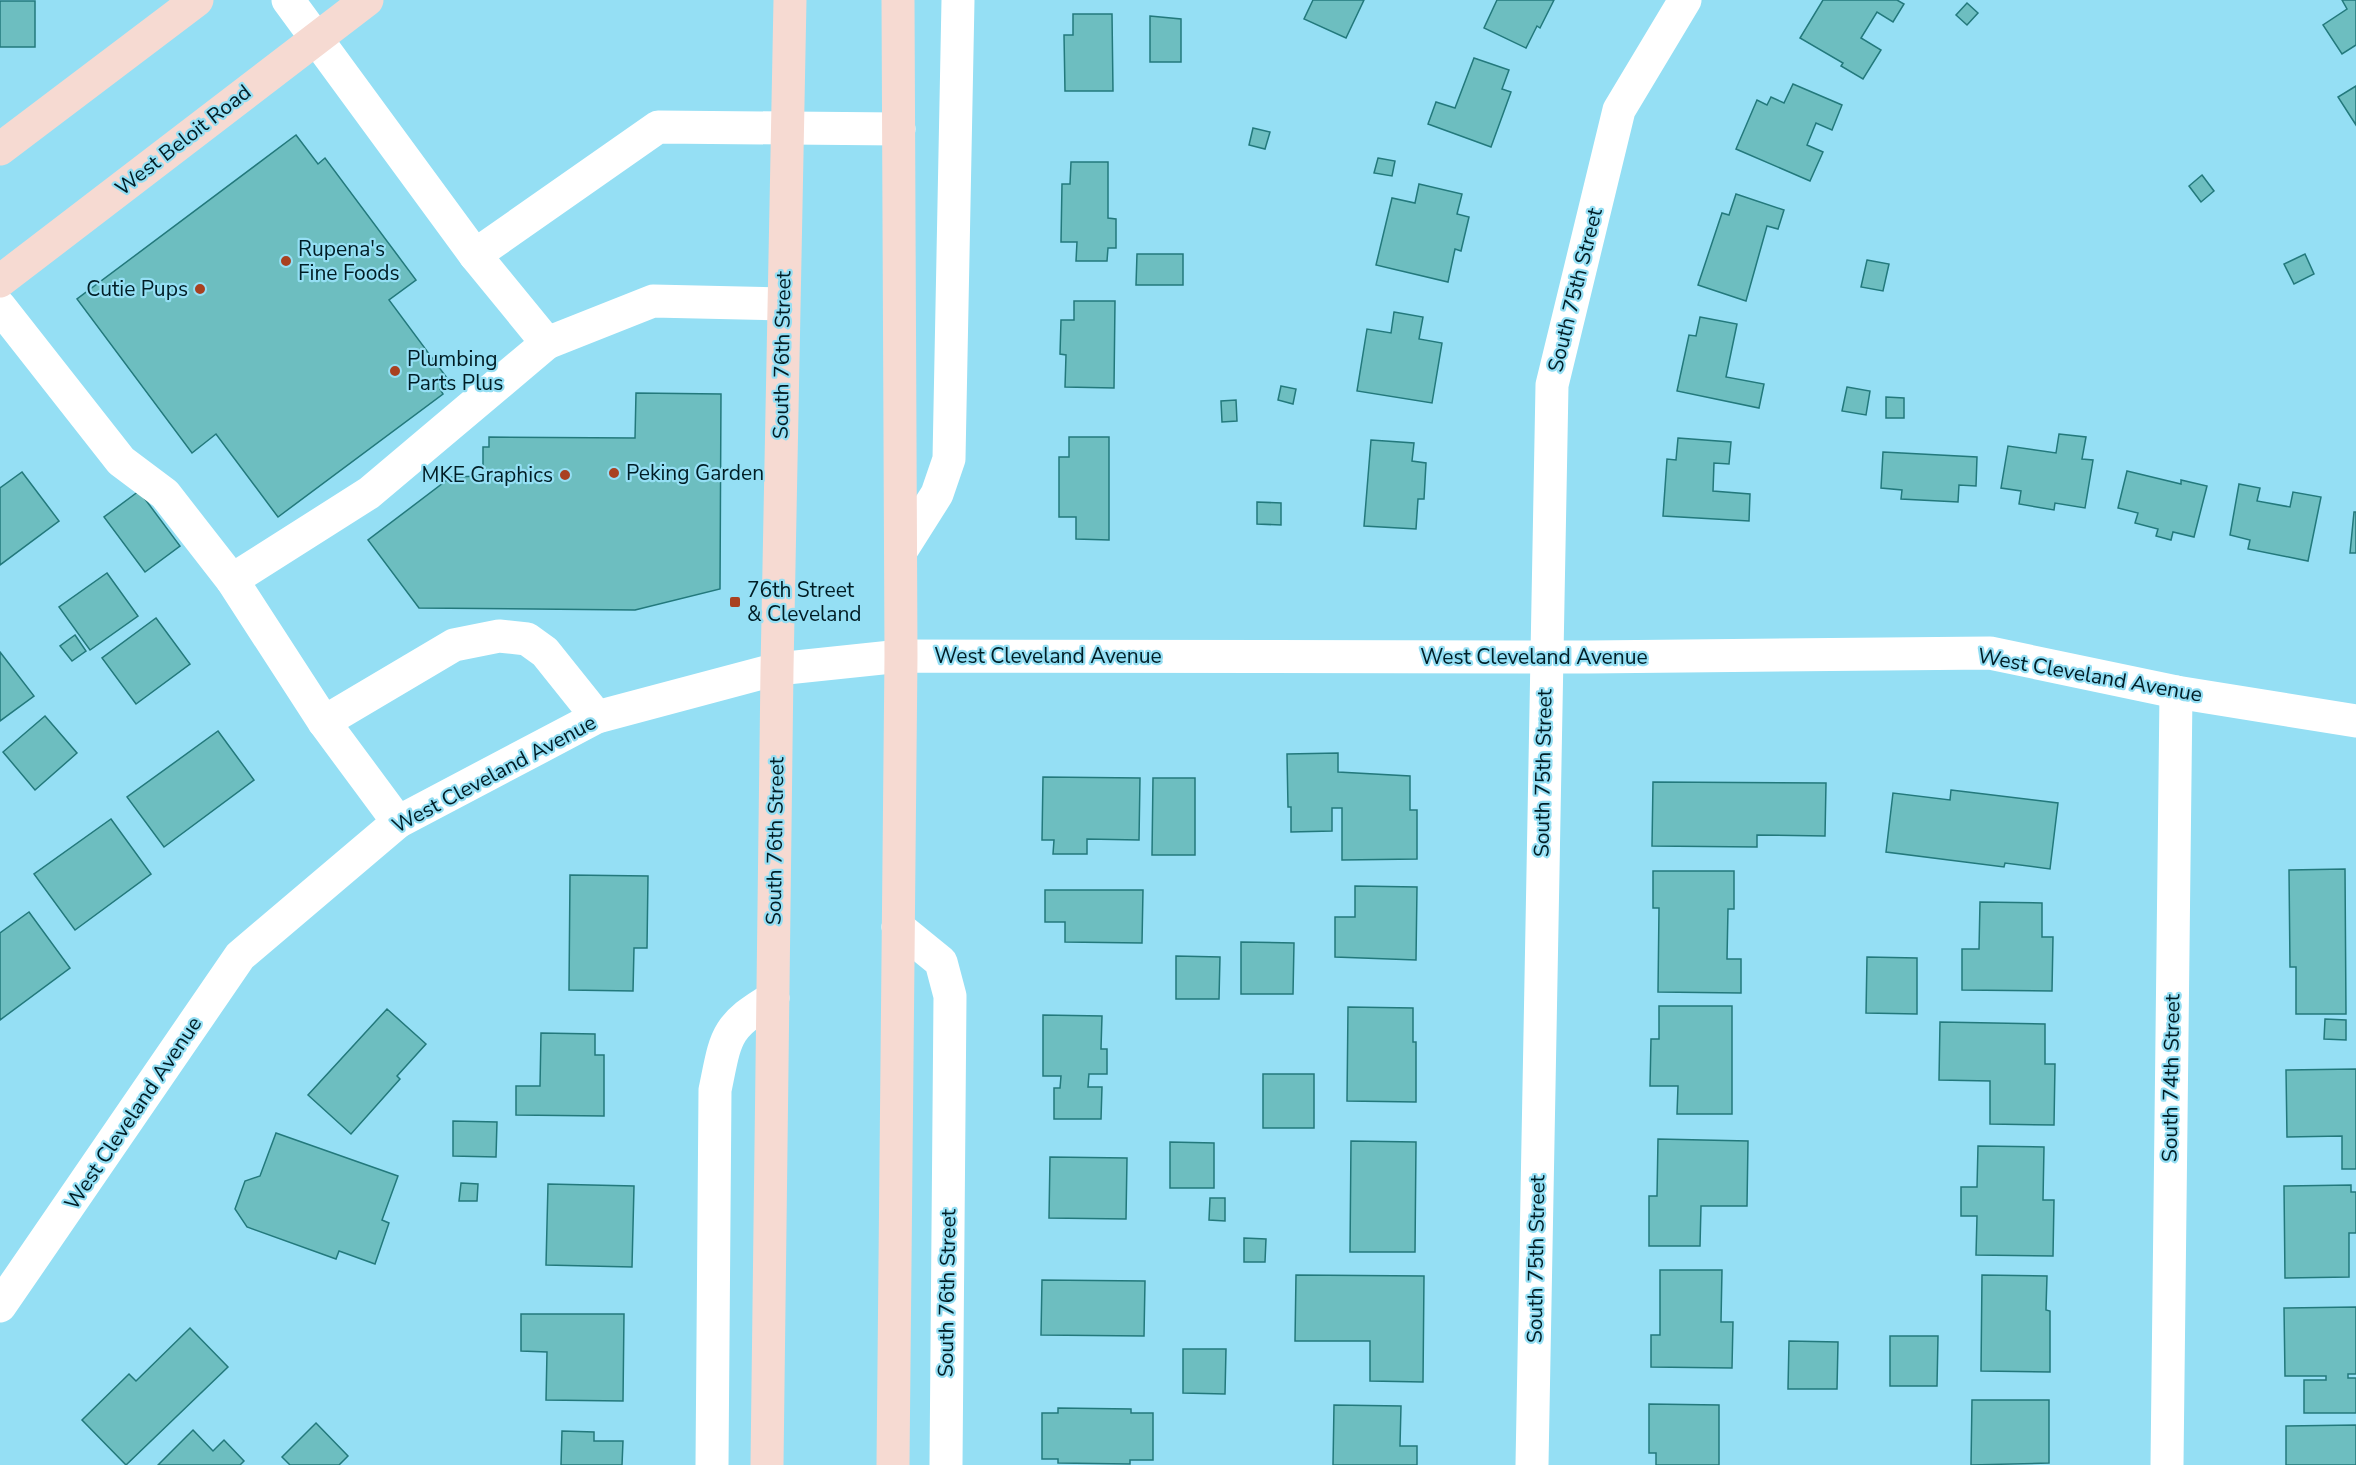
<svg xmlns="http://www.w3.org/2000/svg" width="2356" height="1465" font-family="'Nunito Sans',sans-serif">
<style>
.building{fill:#6dbec0;stroke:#23797c;stroke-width:1.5}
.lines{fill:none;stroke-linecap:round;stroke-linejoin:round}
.minor{stroke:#fff;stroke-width:33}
.major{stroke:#f6dad2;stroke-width:33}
.poi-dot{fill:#a94120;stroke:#95dff4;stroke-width:2}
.labels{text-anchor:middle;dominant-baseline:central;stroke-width:4.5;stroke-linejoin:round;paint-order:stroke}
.street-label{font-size:21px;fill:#001d25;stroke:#95dff4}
.poi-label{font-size:21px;fill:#001d25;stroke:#95dff4;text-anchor:start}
</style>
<rect width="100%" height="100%" fill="#95dff4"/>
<g class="building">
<polygon points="1313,0 1364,0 1346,38 1304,19"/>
<polygon points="1497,0 1554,0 1540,28 1537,26 1526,48 1484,28"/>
<polygon points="1823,0 1897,0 1904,4 1893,22 1877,12 1861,38 1881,50 1863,79 1841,66 1843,63 1800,38"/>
<polygon points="2342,0 2356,0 2356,45 2342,54 2323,25 2347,9"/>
<rect x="0" y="1" width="35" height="46"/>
<polygon points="1967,3 1978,13 1967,25 1956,15"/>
<polygon points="1073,14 1112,14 1113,91 1065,91 1064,35 1073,35"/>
<polygon points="1150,16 1181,19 1181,62 1150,62"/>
<polygon points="1474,58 1509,70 1502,89 1511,92 1491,147 1428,124 1436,102 1455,108"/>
<polygon points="1793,84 1842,105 1832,130 1816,123 1807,145 1823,152 1810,181 1736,149 1757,100 1767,105 1771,97 1784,103"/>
<polygon points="2356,86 2356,125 2338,97"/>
<polygon points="1253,128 1270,132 1265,149 1249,145"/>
<polygon points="296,135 318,164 325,158 416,280 389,300 450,382 440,389 443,394 278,517 216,434 192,453 77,299"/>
<polygon points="1378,158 1395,161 1392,176 1374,173"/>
<polygon points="1071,162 1108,162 1108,218 1116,219 1116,248 1108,248 1107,261 1076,261 1077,242 1061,242 1062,184 1070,184"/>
<polygon points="2202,175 2214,191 2201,202 2189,186"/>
<polygon points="1419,184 1462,194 1457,214 1469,217 1461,251 1455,249 1448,282 1376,265 1392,198 1415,203"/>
<polygon points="1736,194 1784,210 1778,229 1767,226 1746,301 1698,285 1722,213 1729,215"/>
<polygon points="1137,254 1183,254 1183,285 1136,285"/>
<polygon points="2305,254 2314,274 2294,284 2284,264"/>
<polygon points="1867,260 1889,264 1883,291 1861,287"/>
<polygon points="1074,301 1115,301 1114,388 1065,387 1066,355 1060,354 1061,320 1074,320"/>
<polygon points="1394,312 1423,317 1419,339 1442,343 1432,403 1357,391 1367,329 1391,333"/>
<polygon points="1700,317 1737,324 1726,377 1764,384 1759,408 1677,391 1689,335 1696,336"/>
<polygon points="1281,386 1296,389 1293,404 1278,400"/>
<polygon points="1847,387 1870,391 1866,415 1842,411"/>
<polygon points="636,393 721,394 720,589 635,610 419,608 368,540 451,477 483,476 483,447 489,447 489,437 635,438"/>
<polygon points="1886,397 1904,398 1904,418 1886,418"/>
<polygon points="1236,400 1237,421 1222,422 1221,401"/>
<polygon points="2059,434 2086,437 2082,459 2093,460 2085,508 2055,503 2054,510 2019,504 2021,491 2001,488 2008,446 2056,453"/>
<polygon points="1069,437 1109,437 1109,540 1076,539 1076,517 1059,517 1059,457 1069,457"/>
<polygon points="1678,438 1731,442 1729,464 1714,463 1713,491 1750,494 1749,521 1663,516 1667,459 1676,460"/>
<polygon points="1371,440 1414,443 1412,461 1426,463 1424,499 1418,499 1416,529 1364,526"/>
<polygon points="1883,452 1977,457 1976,486 1959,485 1958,502 1901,499 1902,490 1881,488"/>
<polygon points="2127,471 2181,484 2181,480 2207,486 2194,537 2173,532 2171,540 2156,536 2158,529 2135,523 2138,513 2118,508"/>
<polygon points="22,472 59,521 0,565 0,488"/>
<polygon points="2239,484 2260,488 2257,501 2290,507 2293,492 2321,497 2308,561 2248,549 2250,540 2230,535"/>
<polygon points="139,491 180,546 145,572 104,517"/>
<polygon points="1257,502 1281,503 1281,525 1257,524"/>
<polygon points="2354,512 2356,512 2356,553 2350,553"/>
<polygon points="107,573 138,616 90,650 59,607"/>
<polygon points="156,618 190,664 136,704 102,658"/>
<polygon points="75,635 86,651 72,661 60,646"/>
<polygon points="0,652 34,696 0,721"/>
<polygon points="45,716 77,753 35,790 3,752"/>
<polygon points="218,731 254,780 164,847 127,797"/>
<polygon points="1338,753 1338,772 1410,776 1410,810 1417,810 1417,859 1342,860 1342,808 1332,808 1332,831 1291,832 1291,807 1288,807 1287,754"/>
<polygon points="1043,777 1140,778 1139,840 1087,839 1087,854 1053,854 1054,840 1042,840"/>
<polygon points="1153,778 1195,778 1195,855 1152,855"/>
<polygon points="1653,782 1826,783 1825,836 1757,835 1757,847 1652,846"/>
<polygon points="1951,790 2058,803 2050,869 2005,863 2004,867 1886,852 1893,793 1950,800"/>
<polygon points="111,819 151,874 75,930 34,874"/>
<polygon points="2345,869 2346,1014 2296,1014 2296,967 2290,967 2289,870"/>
<polygon points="1653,871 1734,871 1734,909 1728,909 1727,959 1741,959 1741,993 1658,992 1659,908 1653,908"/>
<polygon points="570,875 648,876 647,948 634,948 633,991 569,990"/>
<polygon points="1355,886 1417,887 1416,960 1335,957 1335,917 1355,917"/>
<polygon points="1045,890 1143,890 1142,943 1065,942 1065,922 1045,922"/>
<polygon points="1980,902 2042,903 2042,937 2053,937 2052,991 1962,990 1962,949 1979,949"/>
<polygon points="29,912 70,968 0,1020 0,933"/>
<polygon points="1241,942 1294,943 1293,994 1241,994"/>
<polygon points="1176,956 1220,957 1219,999 1176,999"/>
<polygon points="1867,957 1917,958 1917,1014 1866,1013"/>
<polygon points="1659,1006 1732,1006 1732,1114 1677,1114 1678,1086 1650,1086 1651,1039 1659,1039"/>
<polygon points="1348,1007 1413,1008 1413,1042 1416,1042 1416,1102 1347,1101"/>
<polygon points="387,1009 426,1044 397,1076 400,1079 351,1134 308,1095"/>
<polygon points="1043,1015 1102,1016 1101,1049 1107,1049 1107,1074 1089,1074 1088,1087 1102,1087 1101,1119 1054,1119 1054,1088 1060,1088 1061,1076 1043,1076"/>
<polygon points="2325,1019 2346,1020 2346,1040 2324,1039"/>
<polygon points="1940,1022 2045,1024 2045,1064 2055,1064 2054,1125 1990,1124 1990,1081 1939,1080"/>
<polygon points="541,1033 595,1034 595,1055 604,1055 604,1116 516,1115 516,1086 540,1086"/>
<polygon points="2356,1069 2356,1169 2342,1169 2342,1136 2287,1137 2286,1070"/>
<rect x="1263" y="1074" width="51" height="54"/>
<polygon points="453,1121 497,1122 496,1157 453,1156"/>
<polygon points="276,1133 398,1176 382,1220 389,1223 375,1264 339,1251 336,1259 247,1227 235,1209 245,1181 260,1176"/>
<polygon points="1658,1139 1748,1141 1747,1206 1701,1206 1700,1246 1649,1246 1649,1196 1657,1196"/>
<polygon points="1351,1141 1416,1142 1415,1252 1350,1252"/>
<polygon points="1170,1142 1214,1143 1214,1188 1170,1188"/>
<polygon points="1978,1146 2044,1147 2043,1200 2054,1200 2053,1256 1976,1255 1977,1216 1961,1216 1961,1187 1977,1187"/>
<polygon points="1050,1157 1127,1158 1126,1219 1049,1218"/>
<polygon points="461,1183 478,1184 477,1201 459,1201"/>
<polygon points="548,1184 634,1186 632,1267 546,1265"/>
<polygon points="2351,1185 2351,1192 2356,1192 2356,1233 2349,1233 2349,1277 2285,1278 2284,1186"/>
<polygon points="1210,1198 1225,1198 1225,1221 1209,1220"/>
<polygon points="1244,1238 1266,1239 1265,1262 1244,1262"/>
<polygon points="1660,1270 1722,1270 1721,1322 1733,1322 1732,1368 1651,1367 1651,1335 1660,1335"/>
<polygon points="1296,1275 1424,1276 1423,1382 1370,1381 1370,1341 1295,1341"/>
<polygon points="1982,1275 2047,1276 2046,1310 2050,1311 2050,1372 1981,1371"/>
<polygon points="1042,1280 1145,1281 1144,1336 1041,1335"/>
<polygon points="2356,1307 2356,1374 2348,1374 2348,1378 2356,1378 2356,1413 2304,1413 2304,1380 2326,1380 2326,1376 2285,1376 2284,1308"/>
<polygon points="521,1314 624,1314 623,1401 546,1400 547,1352 521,1351"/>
<polygon points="190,1328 228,1367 126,1465 82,1420 129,1374 136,1381"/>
<polygon points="1890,1336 1938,1336 1937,1386 1890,1386"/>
<polygon points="1789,1341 1838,1342 1837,1389 1788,1389"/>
<polygon points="1183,1349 1226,1349 1225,1394 1183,1393"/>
<polygon points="1972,1400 2049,1400 2049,1463 1971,1465"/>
<polygon points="1649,1404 1719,1405 1719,1465 1656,1465 1656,1453 1649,1453"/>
<polygon points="1334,1405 1401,1406 1400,1446 1417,1446 1417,1465 1333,1465"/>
<polygon points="1058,1408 1131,1409 1131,1413 1153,1413 1153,1460 1130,1460 1130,1464 1058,1463 1058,1459 1042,1459 1042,1413 1058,1413"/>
<polygon points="316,1423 348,1456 339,1465 290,1465 282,1457"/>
<polygon points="2356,1425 2356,1465 2286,1465 2286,1426"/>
<polygon points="193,1430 213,1451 224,1440 244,1461 240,1465 158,1465"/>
<polygon points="562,1431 594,1432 594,1441 623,1441 622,1465 561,1465"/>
</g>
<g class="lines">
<g class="minor">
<polyline points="288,0 475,255 547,343 653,301 783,304"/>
<polyline points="475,255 658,127 899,129"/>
<polyline points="0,307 121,461 165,494 232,580 369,493 547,343"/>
<polyline points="901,551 937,494 949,459 958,0"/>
<polyline points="232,580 324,722 398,822"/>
<polyline points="324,722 454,645 499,636 527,639 545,652 597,717"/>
<polyline points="898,927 941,962 950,996 946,1465"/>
<polyline points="0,1306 240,956 398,822 597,717 777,669 901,656 1589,657 1990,653 2176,692 2356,721"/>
<path d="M712 1465 715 1090C726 1037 724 1027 773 998"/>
<polyline points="1532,1465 1552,385 1619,110 1685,0"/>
<polyline points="2167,1465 2176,692"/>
</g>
<g class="major">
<polyline points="0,149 197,0"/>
<polyline points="0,281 367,0"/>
<polyline points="767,1465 777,669 790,0"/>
<polyline points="893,1465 901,656 898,0"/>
</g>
</g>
<g class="poi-dot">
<circle cx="286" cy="261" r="6"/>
<circle cx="200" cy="289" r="6"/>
<circle cx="395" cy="371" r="6"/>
<circle cx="614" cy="473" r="6"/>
<circle cx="565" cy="475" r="6"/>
<rect x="729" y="596" width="12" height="12" rx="3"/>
</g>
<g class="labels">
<g class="street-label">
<text transform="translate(183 140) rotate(-38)">West Beloit Road</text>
<text transform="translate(1575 290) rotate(-76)">South 75th Street</text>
<text transform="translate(782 355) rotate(-89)">South 76th Street</text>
<text x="1048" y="656">West Cleveland Avenue</text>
<text x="1534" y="657">West Cleveland Avenue</text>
<text transform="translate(2090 675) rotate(10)">West Cleveland Avenue</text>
<text transform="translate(1543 773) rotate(-89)">South 75th Street</text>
<text transform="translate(494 774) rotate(-28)">West Cleveland Avenue</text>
<text transform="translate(775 841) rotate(-89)">South 76th Street</text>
<text transform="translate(2171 1078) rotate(-89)">South 74th Street</text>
<text transform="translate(133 1113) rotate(-56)">West Cleveland Avenue</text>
<text transform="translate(1536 1259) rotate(-89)">South 75th Street</text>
<text transform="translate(947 1293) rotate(-89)">South 76th Street</text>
</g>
<g class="poi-label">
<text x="298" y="249">Rupena's<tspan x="298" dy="24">Fine Foods</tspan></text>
<text x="188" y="289" text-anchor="end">Cutie Pups</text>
<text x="407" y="359">Plumbing<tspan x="407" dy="24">Parts Plus</tspan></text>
<text x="626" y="473">Peking Garden</text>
<text x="553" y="475" text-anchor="end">MKE Graphics</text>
<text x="747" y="590">76th Street<tspan x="747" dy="24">&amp; Cleveland</tspan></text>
</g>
</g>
</svg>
